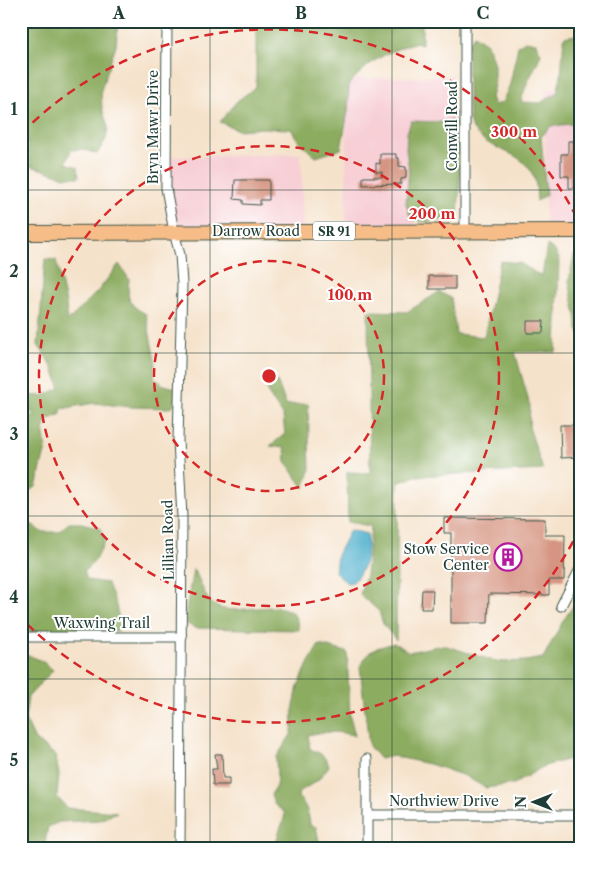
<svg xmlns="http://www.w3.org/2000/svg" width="602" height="869" font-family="'Libre Caslon Text',serif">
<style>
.built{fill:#f7cfd5}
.forest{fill:#8cac60;stroke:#56744a}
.water{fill:#4caecb;stroke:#367680}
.building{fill:#d69582}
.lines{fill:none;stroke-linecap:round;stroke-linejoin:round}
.minor-casing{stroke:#3f564a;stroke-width:11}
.primary-casing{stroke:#3f564a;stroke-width:16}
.minor{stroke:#fff;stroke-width:9}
.primary{stroke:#f7bd88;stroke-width:14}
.grid{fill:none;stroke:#1f3d34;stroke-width:1;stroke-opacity:0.55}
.ring{fill:none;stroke:#d62828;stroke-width:2.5;stroke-dasharray:9 6}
.labels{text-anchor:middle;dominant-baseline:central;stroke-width:4;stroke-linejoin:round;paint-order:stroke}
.shield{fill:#fff;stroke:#627771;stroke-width:1}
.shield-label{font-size:12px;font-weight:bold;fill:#1f3d34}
.street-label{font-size:14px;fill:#1f3d34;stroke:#fff}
.poi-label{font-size:14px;fill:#1f3d34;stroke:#fff;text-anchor:end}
.centre{fill:#d62828;stroke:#fff;stroke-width:2.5}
.ring-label{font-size:15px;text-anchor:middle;font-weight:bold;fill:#d62828;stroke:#fff;stroke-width:4;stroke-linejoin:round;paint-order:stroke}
.neatline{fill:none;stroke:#1f3d34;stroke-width:2}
.grid-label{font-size:16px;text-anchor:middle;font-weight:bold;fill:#1f3d34}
</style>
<rect width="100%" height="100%" fill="#fff"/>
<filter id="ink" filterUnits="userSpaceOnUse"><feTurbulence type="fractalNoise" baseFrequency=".02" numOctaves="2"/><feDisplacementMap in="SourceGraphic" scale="10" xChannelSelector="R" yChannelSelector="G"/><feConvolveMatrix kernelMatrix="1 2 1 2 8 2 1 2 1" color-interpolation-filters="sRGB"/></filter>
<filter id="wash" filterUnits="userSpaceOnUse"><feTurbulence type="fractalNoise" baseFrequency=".0096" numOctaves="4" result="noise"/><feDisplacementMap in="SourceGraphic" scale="20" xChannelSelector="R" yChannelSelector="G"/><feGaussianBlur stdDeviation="1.12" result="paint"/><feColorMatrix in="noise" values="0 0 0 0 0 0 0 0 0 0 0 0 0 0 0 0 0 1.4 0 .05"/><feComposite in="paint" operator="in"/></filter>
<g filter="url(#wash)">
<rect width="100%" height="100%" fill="#f5e2ca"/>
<g class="built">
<polygon points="453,76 453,136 414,137 415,231 346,231 347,79"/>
<polygon points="545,89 581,89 581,231 546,231 545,216"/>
<polygon points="301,154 303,231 174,232 166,157"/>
</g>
<g class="forest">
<polygon points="21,21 118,21 116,45 101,90 102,108 108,127 106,139 97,154 82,149 71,150 66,163 78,167 79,177 65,177 31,166 28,148 27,128 21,123"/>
<path d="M256 21H422V44L416 42C385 53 372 59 349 84L348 111 341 149 316 157 299 142 291 129 264 128 238 130 220 122 237 101 256 87Z"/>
<path d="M581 34V123L551 126 541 137 546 195 537 201C536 193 537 182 533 175 520 147 486 153 471 126 467 118 468 57 468 45L474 35 487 44 494 64V86L491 97 494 105 502 103 510 84 518 46 525 41 536 43 541 54C534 71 525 84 521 102L540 103 557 93 561 76 564 37Z"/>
<polygon points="451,120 459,123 461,156 458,217 427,222 411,219 406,204 409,169 406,150 407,133 411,121 438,122"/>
<polygon points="547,245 554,250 559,258 556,352 515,352 530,406 529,427 543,470 415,476 398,483 396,640 383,624 379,611 360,595 366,575 371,526 348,522 347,472 370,473 368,311 407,312 439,292 451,298 456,334 484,337 500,261 520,263 542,277"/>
<polygon points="579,251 581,251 581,336 577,327 576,315 569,281 574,255"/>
<path d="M45 259 56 260 66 303 67 322 98 291 119 264 129 279C127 298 127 304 146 314L155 361 154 378 164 385 176 388 177 400 171 408 131 407 94 403 61 409V414L47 420 43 429 46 448 36 487 26 492 21 499V423L35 413 21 410V395L43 396 60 388 53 368 38 345Z"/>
<polygon points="277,381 286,405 308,404 310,471 304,488 286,462 285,448 270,446 285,434 283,416 267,392 267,387 272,382"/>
<path d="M21 517 41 532H58L69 523H82L100 528 105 541 94 562 84 571 87 580 107 583C114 597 121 616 118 631L21 632Z"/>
<path d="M193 569C202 580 203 600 217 607 237 616 277 599 292 613 297 617 298 624 299 630L195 628 187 624 186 611Z"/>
<polygon points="581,594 581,756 544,766 514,784 486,788 465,776 433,765 393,756 380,759 369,746 360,667 369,653 377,648 394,643 409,652 443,645 498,662 526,661 543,658 563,621"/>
<path d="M319 645 347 652 350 716 355 736C341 731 323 731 308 735L310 749C320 753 325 755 329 766L318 780 299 792 298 797C306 804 309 814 310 825L316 827 319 841 317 848H277C276 830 283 829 285 813L274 804 271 795 276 786 277 778 276 758 292 733 293 711 298 686 309 662Z"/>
<polygon points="21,652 42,661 53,670 28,697 25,719 35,740 55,755 59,774 57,797 67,808 117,812 100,820 59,822 48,827 44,848 21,848"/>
</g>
<path class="water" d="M350 530 367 534C368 553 366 568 353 582L347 583 335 572 337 555Z"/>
<g id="blocks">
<g class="building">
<polygon points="568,141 581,141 581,188 569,188 569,176 561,176 561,154 568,154"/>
<polygon points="380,154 396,154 396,158 399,158 399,166 406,167 406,178 401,179 401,184 363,185 363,177 382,177 382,172 376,172 376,163 380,164"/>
<polygon points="235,180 269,180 269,200 260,200 260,205 243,204 243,200 234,199"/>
<rect x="429" y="276" width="26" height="13"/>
<polygon points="527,321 544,321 543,333 527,333"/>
<polygon points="560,425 581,425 581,457 561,458"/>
<polygon points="444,518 545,519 545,535 565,535 564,580 549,580 549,595 489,594 488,623 451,623 451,533 444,533"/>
<polygon points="422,590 433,590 432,609 421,609"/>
<polygon points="215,754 222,754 223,778 229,778 229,785 213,785 212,769 217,769"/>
</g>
</g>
</g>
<g filter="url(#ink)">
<use href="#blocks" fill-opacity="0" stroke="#3f564a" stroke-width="1"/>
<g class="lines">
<g class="minor-casing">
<g id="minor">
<polyline points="167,21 166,188 174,232 180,255 182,284 178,440 182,517 180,848"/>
<polyline points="465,21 465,231"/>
<polyline points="561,606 581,567"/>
<polyline points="21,637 182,637"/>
<polyline points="367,759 367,848"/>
<polyline points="367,815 581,815"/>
</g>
</g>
<g class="primary-casing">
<polyline id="primary" points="21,233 581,231"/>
</g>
<use href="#minor" class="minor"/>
<use href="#primary" class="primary"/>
</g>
</g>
<path class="grid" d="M210 21V848M392 21V848M21 190H581M21 353H581M21 516H581M21 679H581"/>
<g class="ring">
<circle cx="269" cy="376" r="115"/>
<circle cx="269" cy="376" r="230"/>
<path d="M580 528A346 346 0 0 1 22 619M22 133A346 346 0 0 1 580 224"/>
</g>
<defs>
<g id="building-ring" transform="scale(1.4375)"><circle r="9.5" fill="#fff" stroke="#b5179e" stroke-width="1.5"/><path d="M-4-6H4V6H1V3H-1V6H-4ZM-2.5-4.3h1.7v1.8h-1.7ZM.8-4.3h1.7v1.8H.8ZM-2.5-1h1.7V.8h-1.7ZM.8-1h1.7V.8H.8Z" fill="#b5179e"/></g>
</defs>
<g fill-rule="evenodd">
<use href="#building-ring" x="508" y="557"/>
</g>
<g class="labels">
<rect class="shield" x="313" y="221.5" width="42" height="19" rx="4"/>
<g class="shield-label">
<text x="334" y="231">SR 91</text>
</g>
<g class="street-label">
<text transform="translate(452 126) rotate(-90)">Conwill Road</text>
<text transform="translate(153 127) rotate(-90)">Bryn Mawr Drive</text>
<text x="256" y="231">Darrow Road</text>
<text transform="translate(168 540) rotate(-91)">Lillian Road</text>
<text x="102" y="623">Waxwing Trail</text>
<text x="444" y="801">Northview Drive</text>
</g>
<g class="poi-label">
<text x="489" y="549">Stow Service<tspan x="489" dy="16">Center</tspan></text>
</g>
</g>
<circle cx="269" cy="376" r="8" class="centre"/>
<g class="ring-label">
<text x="514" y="137">300 m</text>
<text x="432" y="219">200 m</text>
<text x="350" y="300">100 m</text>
</g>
<rect width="602" height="869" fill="none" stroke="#fff" stroke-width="55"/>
<g transform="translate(534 802) rotate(270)" stroke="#ffffff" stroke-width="4" paint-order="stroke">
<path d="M0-4L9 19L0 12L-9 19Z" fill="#1f3d34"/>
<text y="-8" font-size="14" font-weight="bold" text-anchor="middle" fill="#1f3d34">N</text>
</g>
<rect x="28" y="28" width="546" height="814" class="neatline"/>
<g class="grid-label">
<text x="119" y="19">A</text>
<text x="301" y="19">B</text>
<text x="483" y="19">C</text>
<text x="14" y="115">1</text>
<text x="14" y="277">2</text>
<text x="14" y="440">3</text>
<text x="14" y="603">4</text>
<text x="14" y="766">5</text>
</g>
</svg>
